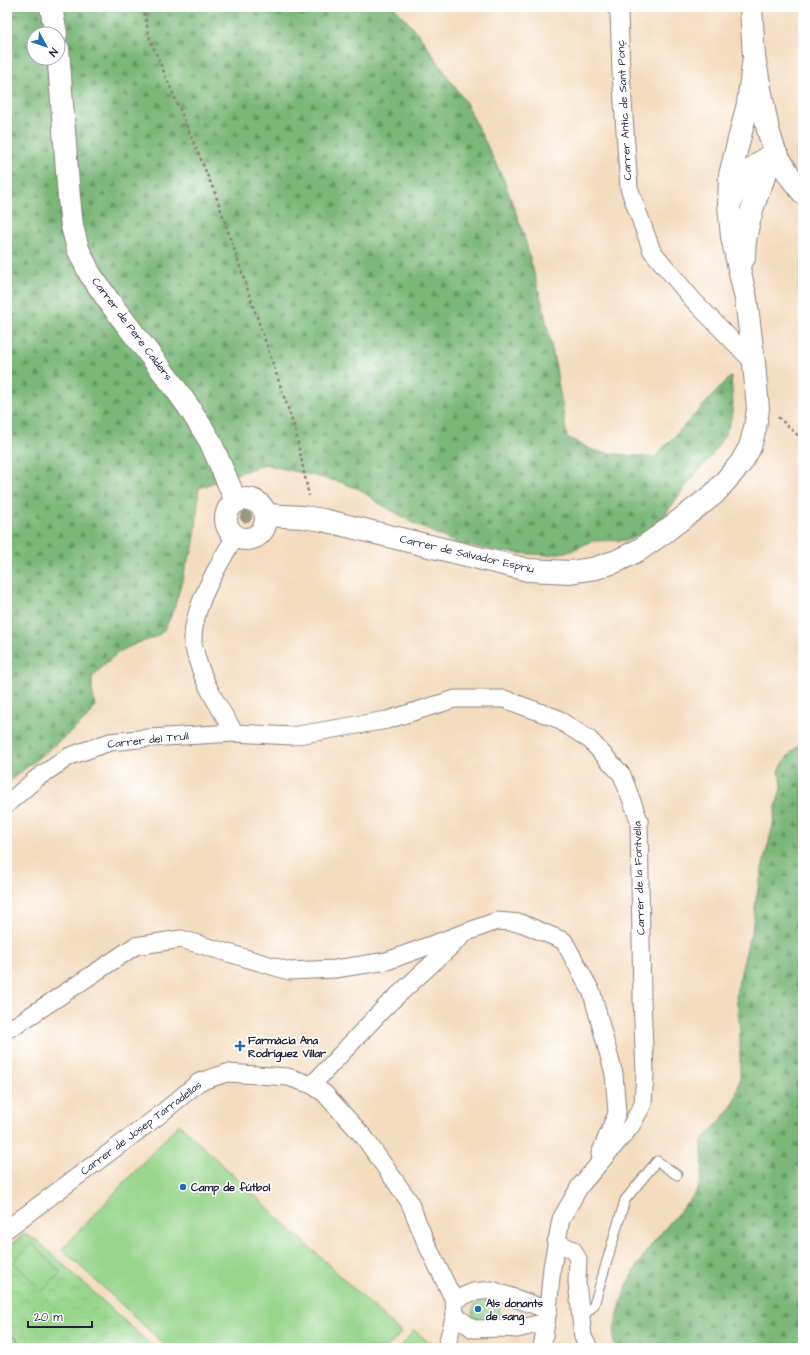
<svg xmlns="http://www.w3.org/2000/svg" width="810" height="1355" font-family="'Architects Daughter',sans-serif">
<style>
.grass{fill:url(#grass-dots);stroke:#5d7c64}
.forest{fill:url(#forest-firs);stroke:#4e6c5a;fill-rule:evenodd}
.park{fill:url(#park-crowns);stroke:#5d7c64}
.pitch{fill:#98d68c;stroke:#5d7c64}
.building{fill:url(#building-back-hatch)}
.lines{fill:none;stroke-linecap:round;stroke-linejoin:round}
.service-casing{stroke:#8b807d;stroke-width:11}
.minor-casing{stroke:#8b807d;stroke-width:19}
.tertiary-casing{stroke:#8b807d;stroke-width:24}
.path{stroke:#8b807d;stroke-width:2.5;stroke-dasharray:3 3;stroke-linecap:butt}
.service{stroke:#fff;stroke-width:9}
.minor{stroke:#fff;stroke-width:17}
.tertiary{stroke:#fff;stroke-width:22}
.tree{fill:#979986}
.poi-dot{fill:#1f6fb2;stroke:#fff;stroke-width:1.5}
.labels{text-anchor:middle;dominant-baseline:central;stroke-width:3.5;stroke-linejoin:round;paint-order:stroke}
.street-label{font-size:11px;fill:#22223b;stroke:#fff}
.poi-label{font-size:11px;font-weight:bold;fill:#22223b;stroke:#fff;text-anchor:start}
</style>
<defs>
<pattern id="grass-dots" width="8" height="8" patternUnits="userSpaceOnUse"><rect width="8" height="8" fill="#98d68c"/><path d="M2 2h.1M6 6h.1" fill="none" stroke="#83b77a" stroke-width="1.8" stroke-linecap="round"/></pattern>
<pattern id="forest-firs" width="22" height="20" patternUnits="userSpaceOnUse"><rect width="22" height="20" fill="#7ab778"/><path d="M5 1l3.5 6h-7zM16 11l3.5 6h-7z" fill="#649464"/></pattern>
<pattern id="park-crowns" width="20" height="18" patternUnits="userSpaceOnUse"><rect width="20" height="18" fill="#98d68c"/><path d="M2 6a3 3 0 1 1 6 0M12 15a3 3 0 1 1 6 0" fill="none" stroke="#83b77a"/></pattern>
<pattern id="building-back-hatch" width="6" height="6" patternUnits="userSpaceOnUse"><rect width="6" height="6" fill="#c3adf9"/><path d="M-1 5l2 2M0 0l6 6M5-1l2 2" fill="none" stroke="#9e8ccb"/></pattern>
</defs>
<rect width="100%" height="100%" fill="#fff"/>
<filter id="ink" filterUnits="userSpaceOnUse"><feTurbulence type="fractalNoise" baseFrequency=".025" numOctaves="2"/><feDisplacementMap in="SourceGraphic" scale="8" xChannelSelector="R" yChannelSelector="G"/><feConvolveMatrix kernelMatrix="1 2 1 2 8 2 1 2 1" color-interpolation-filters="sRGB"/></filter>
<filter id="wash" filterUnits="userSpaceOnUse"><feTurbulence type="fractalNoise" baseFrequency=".012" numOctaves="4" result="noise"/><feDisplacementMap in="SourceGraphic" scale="16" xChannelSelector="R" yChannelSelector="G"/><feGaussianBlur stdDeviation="0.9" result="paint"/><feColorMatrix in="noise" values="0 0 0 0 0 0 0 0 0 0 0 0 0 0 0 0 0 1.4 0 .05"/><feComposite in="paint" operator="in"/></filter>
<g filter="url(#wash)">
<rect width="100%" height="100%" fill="#f4ddbf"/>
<path class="grass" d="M481 1299 500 1305 498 1321 479 1322 474 1319C471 1310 473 1305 481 1299Z"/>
<g class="forest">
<path d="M7 7H394L420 36 466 103 503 178 523 232 543 307 556 368 567 437 592 450 599 452 654 458 731 376 733 403 732 414 729 426 724 436 712 455 688 483 658 524 629 540 592 541 571 551 547 555 501 552 458 544 415 524 377 502 361 490 340 482 264 464 199 488C197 509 197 531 192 552 190 556 187 561 186 566 181 582 173 623 160 634 152 640 143 641 135 644 115 653 106 662 92 678V690L95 705 90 715 72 731 7 783ZM34 34H58V58H34Z"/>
<path d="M803 742V1348H615C611 1337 615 1326 618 1315 621 1302 625 1289 631 1277 647 1245 674 1219 697 1191 705 1172 702 1161 702 1141L728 1112 735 1101 740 1078V1031L736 994 748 943 752 931 756 900 762 869 773 825 775 811 782 784 779 771C785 759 792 750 803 742Z"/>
</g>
<g class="park">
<polygon points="24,1234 38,1241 154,1348 18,1348 7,1333 7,1248"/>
<polygon points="414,1330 432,1345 431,1348 400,1348"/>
</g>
<g class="pitch">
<polygon points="179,1124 401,1333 387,1348 168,1348 62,1249"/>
<polygon points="32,1243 61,1273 42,1291 13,1262"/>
</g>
<g id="blocks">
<polygon class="building" points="7,1333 18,1348 7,1348"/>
</g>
</g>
<g filter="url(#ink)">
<use href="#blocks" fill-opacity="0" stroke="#8b807d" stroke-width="1"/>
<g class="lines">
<g class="service-casing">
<polyline id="service" points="581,1319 594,1305 625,1200 657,1161 677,1175"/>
</g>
<g class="minor-casing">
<g id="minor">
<polyline points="615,7 619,11 621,73 629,188 652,251 693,300 754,363"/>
<path d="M235 536C218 567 191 608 193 644 194 649 196 654 197 659 205 686 220 709 235 733"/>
<polyline points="7,804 37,778 70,756 110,742 148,738 235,733 292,736 387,720 455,699 504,699 556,718 590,740 622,775 639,820 642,999 645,1073 643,1104 631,1126 580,1186 561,1219 552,1267 548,1310 542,1348"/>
<polyline points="7,1029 18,1024 135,946 181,939 289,971 335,969 387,961 497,921 521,923 564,941 592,993 614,1074 617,1113 600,1154"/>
<polyline points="312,1085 385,1007 461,937"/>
<polyline points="7,1229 157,1117 199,1082 227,1073 288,1077 312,1085 324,1093 364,1137 409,1201 426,1243 454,1300 455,1315 446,1348"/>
<polyline points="556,1242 573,1250 578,1259 577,1282 583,1337 589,1348"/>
<polyline points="454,1300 473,1292 492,1290 548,1310"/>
<polyline points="455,1315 473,1329 503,1328 517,1329 546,1322"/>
</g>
</g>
<g class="tertiary-casing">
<g id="tertiary">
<polyline points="51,7 56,34"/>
<polyline points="751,7 754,57 768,130 775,152 791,178 803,193"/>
<polyline points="58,49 69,198 72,226 78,249 90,274 111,304 173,385 190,409 210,441 236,501"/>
<path d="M731 201C743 176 751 168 775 152"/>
<path d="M744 258C744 220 760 187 775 152"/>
<circle cx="246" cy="519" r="20"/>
<polyline points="266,515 303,517 323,520 528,570 570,572 596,568 617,561 639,550 662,534 714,494 741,463 750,447 755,428 758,409 754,363 746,299 732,237 729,205 730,175 748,104 754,57"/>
</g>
</g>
<g class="path">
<polyline points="143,7 150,39 215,193 295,429 309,496"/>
<polyline points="778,417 803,440"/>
</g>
<use href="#service" class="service"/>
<use href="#minor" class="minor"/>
<use href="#tertiary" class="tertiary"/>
</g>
<circle class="tree" cx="246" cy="517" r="6"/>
</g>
<g class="poi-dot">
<path d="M238 1040h4v4h4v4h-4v4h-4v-4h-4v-4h4z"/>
<circle cx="183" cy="1187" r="4"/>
<circle cx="478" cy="1309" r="4"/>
</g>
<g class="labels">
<g class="street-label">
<text transform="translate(624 110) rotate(-93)">Carrer Antic de Sant Ponç</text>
<text transform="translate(132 329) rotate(53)">Carrer de Pere Calders</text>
<text transform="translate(467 554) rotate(13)">Carrer de Salvador Espriu</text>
<text transform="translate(148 740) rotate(-6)">Carrer del Trull</text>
<text transform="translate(639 878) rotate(-92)">Carrer de la Fontvella</text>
<text transform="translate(141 1128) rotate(-37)">Carrer de Josep Tarradellas</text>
</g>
<g class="poi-label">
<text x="248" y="1040">Farmàcia Ana<tspan x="248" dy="13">Rodríguez Villar</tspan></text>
<text x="191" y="1187">Camp de fútbol</text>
<text x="486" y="1303">Als donants<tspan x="486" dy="13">de sang</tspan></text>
</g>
</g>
<rect width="810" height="1355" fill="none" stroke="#fff" stroke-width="24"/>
<g transform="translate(46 46) rotate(130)"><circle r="19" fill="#ffffff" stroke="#a7a7b1"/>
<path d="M0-3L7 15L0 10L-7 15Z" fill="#1f6fb2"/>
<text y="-6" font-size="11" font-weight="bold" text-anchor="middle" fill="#22223b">N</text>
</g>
<path d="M28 1321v6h64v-6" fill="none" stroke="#22223b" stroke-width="2"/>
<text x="34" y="1321" font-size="12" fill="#22223b" stroke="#ffffff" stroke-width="3" paint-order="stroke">20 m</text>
</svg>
